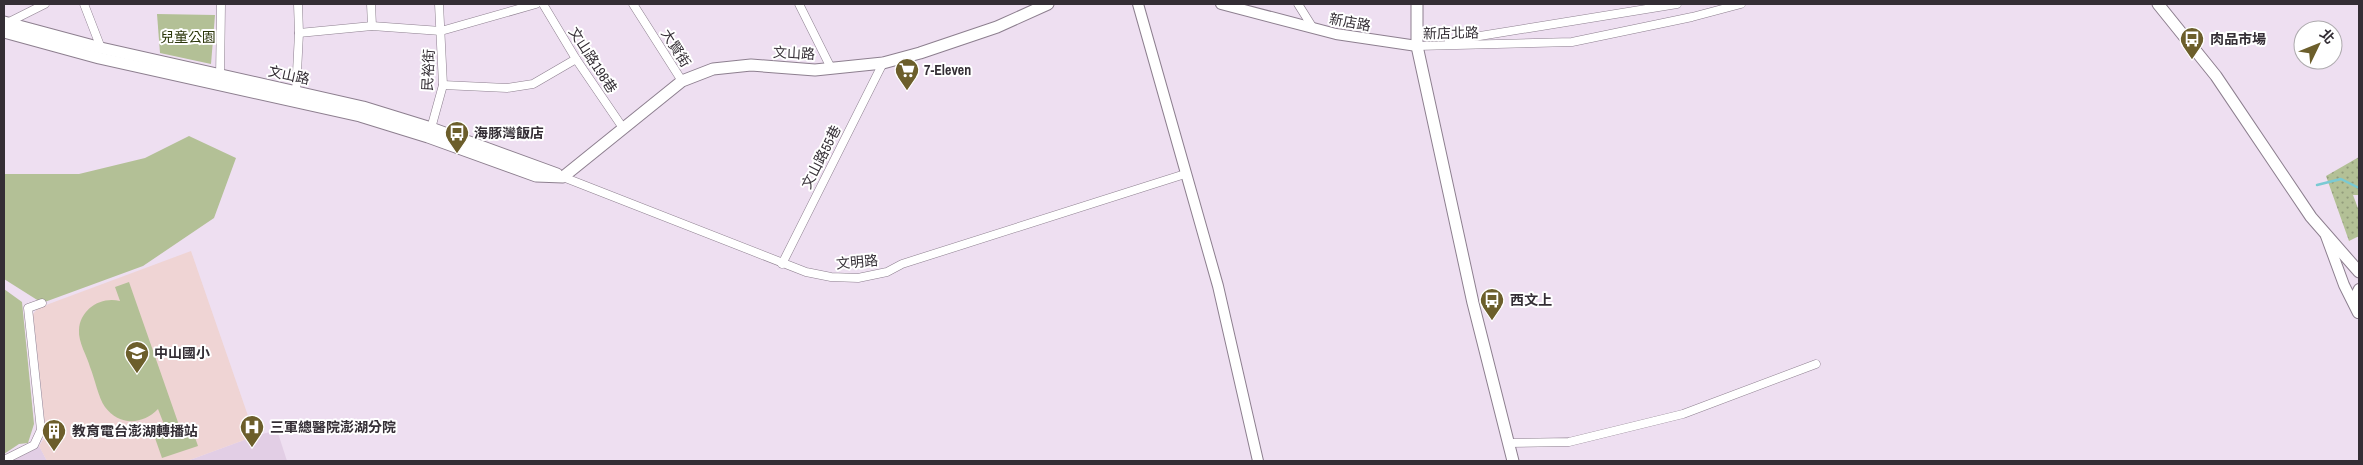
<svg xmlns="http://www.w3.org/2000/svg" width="2363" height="465" font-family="'Archivo Narrow','Noto Sans TC',sans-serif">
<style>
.built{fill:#e2cee5}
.education{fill:#efd4d4}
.grass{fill:url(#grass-dots)}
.park{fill:#b3c096}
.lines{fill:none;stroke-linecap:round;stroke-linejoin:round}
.stream{stroke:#7acad3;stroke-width:2.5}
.minor-casing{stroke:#8d7f8f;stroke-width:9}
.tertiary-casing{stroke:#8d7f8f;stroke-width:12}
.secondary-casing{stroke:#8d7f8f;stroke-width:13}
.minor{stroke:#fff;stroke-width:8}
.tertiary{stroke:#fff;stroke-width:10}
.secondary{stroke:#fff;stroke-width:11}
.labels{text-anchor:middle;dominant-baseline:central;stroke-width:4;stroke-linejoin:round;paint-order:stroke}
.street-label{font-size:14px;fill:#342e35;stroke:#fff}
.park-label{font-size:14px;fill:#2c370b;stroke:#fff}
.poi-label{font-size:14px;font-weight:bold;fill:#342e35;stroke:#fff;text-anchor:start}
</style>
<defs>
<pattern id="grass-dots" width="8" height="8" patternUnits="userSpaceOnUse" patternTransform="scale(1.25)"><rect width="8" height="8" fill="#b3c096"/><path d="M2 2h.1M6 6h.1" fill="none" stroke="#929c7b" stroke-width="1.8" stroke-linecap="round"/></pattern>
</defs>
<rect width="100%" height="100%" fill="#eedff1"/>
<g class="built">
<polygon points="277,430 287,461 187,461 255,436"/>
<polygon points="39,446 47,461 11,461"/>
</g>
<polygon class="education" points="191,251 255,436 187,461 47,461 39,446 46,435 33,314 38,308"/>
<polygon class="grass" points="2359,157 2359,195 2353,195 2359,211 2359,236 2349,241 2326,176"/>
<g class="park">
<polygon points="157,14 215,15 211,64 160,53"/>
<polygon points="189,136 236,158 214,218 143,266 42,303 4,279 4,174 79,174 145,158"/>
<path d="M129 282 180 428 167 432 158 409C143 425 119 426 105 407 98 397 95 379 90 367 87 356 78 342 79 330 80 309 101 296 120 301L115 287Z"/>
<polygon points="4,289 22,302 34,424 28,443 19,444 4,454"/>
<polygon points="191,426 198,446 162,458 155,438"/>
</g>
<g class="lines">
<polyline class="stream" points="2317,185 2341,179 2359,188"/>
<g class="minor-casing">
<g id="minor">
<polyline points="84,4 101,48"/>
<polyline points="371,4 372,26"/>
<polyline points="543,4 576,59 623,128"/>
<polyline points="633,4 682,81"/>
<polyline points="799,4 831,68"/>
<polyline points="1298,4 1313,28"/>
<polyline points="7,23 45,4"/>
<polyline points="299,33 372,26 441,31 536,4"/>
<polyline points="1449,41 1677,4"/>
<polyline points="1417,46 1572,42 1692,17 1741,4"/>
<polyline points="220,79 221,4"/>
<polyline points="443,85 507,88 533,84 576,59"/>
<polyline points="296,92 299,33 298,4"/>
<polyline points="430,132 443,85 439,4"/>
<polyline points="563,177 806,272 831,277 858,278 887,272 902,264 1185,174"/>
<polyline points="782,264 883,63"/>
<polyline points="1508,443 1569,442 1683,414 1816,364"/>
<polyline points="4,460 34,445 41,430 28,308 42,303"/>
</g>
</g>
<g class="tertiary-casing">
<g id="tertiary">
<polyline points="1138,4 1218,286 1258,461"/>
<polyline points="1221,4 1336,34 1417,46"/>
<polyline points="2326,236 2344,285 2358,313"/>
<polyline points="2357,307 2355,297 2359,289"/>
</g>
</g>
<g class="secondary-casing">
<g id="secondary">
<polyline points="1417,4 1417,46 1473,303 1513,461"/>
<polyline points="2158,4 2216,76 2311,217 2359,272"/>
<polyline points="4,22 101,48 363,107 431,128 557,174"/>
<polyline points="4,32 99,58 360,116 428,137 536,176 563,177 682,81 713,69 751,65 815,70 883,63 920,53 997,27 1048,4"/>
</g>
</g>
<use href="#minor" class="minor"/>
<use href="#tertiary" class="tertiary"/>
<use href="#secondary" class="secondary"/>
</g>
<defs>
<g id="bus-pin" transform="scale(1.25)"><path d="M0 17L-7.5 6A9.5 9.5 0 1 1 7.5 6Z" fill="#6c5e2b" stroke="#fff"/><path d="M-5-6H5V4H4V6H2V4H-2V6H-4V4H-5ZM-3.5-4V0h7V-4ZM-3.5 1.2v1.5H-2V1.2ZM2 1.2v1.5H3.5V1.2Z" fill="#fff"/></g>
<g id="supermarket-pin" transform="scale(1.25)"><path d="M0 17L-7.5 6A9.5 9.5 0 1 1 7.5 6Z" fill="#6c5e2b" stroke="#fff"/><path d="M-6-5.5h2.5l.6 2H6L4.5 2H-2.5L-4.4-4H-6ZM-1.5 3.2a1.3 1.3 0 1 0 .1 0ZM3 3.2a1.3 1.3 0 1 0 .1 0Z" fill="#fff"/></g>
<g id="school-pin" transform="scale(1.25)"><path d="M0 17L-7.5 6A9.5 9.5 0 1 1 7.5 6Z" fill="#6c5e2b" stroke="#fff"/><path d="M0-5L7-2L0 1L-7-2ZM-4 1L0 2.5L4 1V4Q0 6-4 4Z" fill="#fff"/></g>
<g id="hospital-pin" transform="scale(1.25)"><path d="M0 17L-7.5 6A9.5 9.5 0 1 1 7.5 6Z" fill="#6c5e2b" stroke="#fff"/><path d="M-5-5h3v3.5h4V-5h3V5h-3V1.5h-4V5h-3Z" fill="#fff"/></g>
<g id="building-pin" transform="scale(1.25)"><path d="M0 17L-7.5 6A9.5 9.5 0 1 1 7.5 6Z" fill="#6c5e2b" stroke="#fff"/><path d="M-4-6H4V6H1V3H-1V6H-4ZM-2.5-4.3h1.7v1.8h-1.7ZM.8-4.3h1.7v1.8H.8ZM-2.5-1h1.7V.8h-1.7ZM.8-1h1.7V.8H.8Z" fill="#fff"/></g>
</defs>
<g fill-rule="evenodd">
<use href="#bus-pin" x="2192" y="39"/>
<use href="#supermarket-pin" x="907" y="70"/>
<use href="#bus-pin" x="457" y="133"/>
<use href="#bus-pin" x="1492" y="300"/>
<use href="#school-pin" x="137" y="353"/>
<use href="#hospital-pin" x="252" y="427"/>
<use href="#building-pin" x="54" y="431"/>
</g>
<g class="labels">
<g class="street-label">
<text transform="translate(1350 22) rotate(10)">新店路</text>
<text transform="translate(1451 33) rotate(-1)">新店北路</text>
<text transform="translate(676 48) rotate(58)">大賢街</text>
<text transform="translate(794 53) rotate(3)">文山路</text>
<text transform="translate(593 60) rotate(57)">文山路198巷</text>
<text transform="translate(428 70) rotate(-87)">民裕街</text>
<text transform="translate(289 75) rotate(12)">文山路</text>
<text transform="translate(821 157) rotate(-63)">文山路55巷</text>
<text transform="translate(857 262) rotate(-5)">文明路</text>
</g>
<g class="park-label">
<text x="188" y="37">兒童公園</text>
</g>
<g class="poi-label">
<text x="2210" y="39">肉品市場</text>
<text x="924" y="70">7-Eleven</text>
<text x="474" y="133">海豚灣飯店</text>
<text x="1510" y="300">西文上</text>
<text x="154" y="353">中山國小</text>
<text x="270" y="427">三軍總醫院澎湖分院</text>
<text x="72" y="431">教育電台澎湖轉播站</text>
</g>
</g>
<rect width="2363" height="465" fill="none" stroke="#342e35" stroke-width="10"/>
<g transform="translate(2318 45) rotate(47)"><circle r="24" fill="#ffffff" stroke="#aeabae"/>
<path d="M0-4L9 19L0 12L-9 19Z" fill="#6c5e2b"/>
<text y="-8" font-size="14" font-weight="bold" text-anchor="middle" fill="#342e35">北</text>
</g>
</svg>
